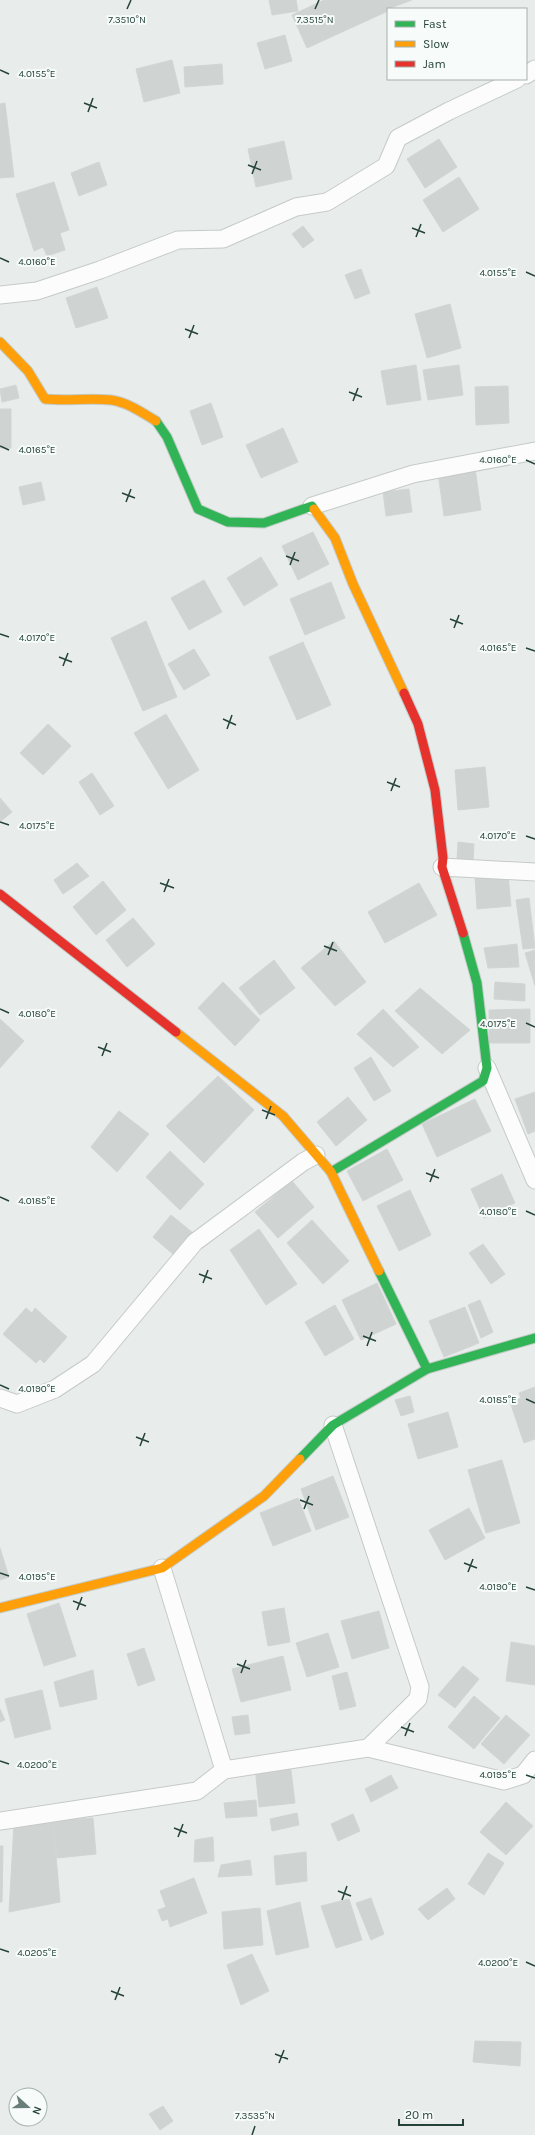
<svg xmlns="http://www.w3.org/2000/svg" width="535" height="2135" font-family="Karla,sans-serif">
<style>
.building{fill:#cfd4d2;stroke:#d1d6d4}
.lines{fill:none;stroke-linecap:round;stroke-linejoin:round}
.street-casing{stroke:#c5cac8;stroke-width:19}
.fast-casing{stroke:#c3cbc8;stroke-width:11}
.slow-casing{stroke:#c3cbc8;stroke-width:11}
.jam-casing{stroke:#c3cbc8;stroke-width:11}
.street{stroke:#fcfcfc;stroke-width:17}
.fast{stroke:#30b455;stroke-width:9}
.slow{stroke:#ff9f0a;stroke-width:9}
.jam{stroke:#e5322d;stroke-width:9}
.ticks{fill:none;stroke:#24423a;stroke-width:1.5}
.ticks-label{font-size:10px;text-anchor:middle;fill:#24423a;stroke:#f7fbf9;stroke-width:4;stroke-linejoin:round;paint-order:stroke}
</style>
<rect width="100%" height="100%" fill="#e8edeb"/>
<g class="building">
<polygon points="269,0 296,0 298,11 272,15"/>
<polygon points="324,0 412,0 388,9 388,11 307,48 292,15"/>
<polygon points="285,35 292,61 265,69 257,43"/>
<polygon points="172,60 180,93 144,102 136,69"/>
<polygon points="222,64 223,84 185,87 184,67"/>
<polygon points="5,103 14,177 0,178 0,104"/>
<polygon points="439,139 457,167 425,188 407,159"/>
<polygon points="284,141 292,179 256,187 248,149"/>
<polygon points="99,162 107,185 79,196 71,173"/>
<polygon points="459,177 479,209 443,232 423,200"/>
<polygon points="54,182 69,230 60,233 65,250 47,256 43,247 34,251 16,194"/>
<polygon points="303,226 314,240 303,248 292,234"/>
<polygon points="361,269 370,293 355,299 345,275"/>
<polygon points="97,287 108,318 76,328 66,298"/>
<polygon points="450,304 461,348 427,358 415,314"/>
<polygon points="416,365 421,400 387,405 381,371"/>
<polygon points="459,365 463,395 428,400 423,370"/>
<polygon points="16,385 19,398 2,402 0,389"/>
<polygon points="508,386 509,423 476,425 475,387"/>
<polygon points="211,403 223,437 202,445 190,411"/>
<rect x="0" y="409" width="11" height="39"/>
<polygon points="283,428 298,462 261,478 246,445"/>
<polygon points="475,468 481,510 444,516 438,473"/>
<polygon points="41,482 45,500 23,505 19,487"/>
<polygon points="409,489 412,512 386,516 383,492"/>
<polygon points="313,532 329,564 298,580 282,546"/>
<polygon points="261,557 278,585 244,606 227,578"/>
<polygon points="204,580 222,612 189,630 171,598"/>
<polygon points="331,582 345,618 305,635 290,599"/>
<polygon points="146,621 177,697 143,711 111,638"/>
<polygon points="303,642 331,705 297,720 269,657"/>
<polygon points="194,649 210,675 184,690 168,664"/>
<polygon points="166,714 199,770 168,789 134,733"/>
<polygon points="48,724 71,746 43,775 20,753"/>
<polygon points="485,767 489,807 458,810 455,770"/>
<polygon points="92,773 114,806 100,815 79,782"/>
<polygon points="0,798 12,812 0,822"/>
<polygon points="458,842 474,844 473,861 457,860"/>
<polygon points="77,863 89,876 63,894 54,880"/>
<polygon points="508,874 511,906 477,909 475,877"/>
<polygon points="103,881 126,910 96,935 73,907"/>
<polygon points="419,883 437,915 385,943 368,912"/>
<polygon points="529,898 535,948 523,949 516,900"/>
<polygon points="133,918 155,944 127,967 106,940"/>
<polygon points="334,941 366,982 335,1006 301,968"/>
<polygon points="517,944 519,967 488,968 484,948"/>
<polygon points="535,950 535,986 525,953"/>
<polygon points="274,960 295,988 260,1015 239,988"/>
<polygon points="223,982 260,1020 235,1046 198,1008"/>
<polygon points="495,982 525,984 525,1001 494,999"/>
<polygon points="420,988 470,1030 442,1054 395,1011"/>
<polygon points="383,1009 419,1047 393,1067 357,1034"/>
<polygon points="530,1009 530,1043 489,1043 489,1010"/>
<polygon points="0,1019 24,1041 0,1068"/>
<polygon points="371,1057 391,1091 374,1101 354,1068"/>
<polygon points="218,1076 254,1110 204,1163 166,1126"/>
<polygon points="535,1092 535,1131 528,1134 515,1099"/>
<polygon points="348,1097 367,1120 336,1146 317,1122"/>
<polygon points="475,1099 491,1131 437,1157 422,1124"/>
<polygon points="119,1111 149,1134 117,1172 91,1147"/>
<polygon points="387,1149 403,1180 363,1201 347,1171"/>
<polygon points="170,1151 204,1184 180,1210 146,1177"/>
<polygon points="502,1174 515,1203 484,1218 471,1189"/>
<polygon points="292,1181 314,1207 278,1238 255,1212"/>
<polygon points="410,1190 431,1235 399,1251 377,1206"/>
<polygon points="171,1215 193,1233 174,1255 153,1237"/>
<polygon points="312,1220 349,1261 323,1284 287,1243"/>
<polygon points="259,1229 297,1284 266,1305 230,1250"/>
<polygon points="483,1244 505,1274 491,1284 469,1253"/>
<polygon points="377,1283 396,1324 361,1340 342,1300"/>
<polygon points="480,1300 493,1332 481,1338 468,1305"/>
<polygon points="335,1305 354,1339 325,1356 305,1322"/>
<polygon points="465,1307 479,1343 444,1357 429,1321"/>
<polygon points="26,1308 32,1313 35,1308 67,1337 44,1363 40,1359 36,1363 3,1334"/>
<polygon points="535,1387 535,1439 524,1443 510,1402 521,1398 519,1393"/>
<polygon points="410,1396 414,1412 401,1416 395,1400"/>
<polygon points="448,1412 458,1447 418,1459 408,1424"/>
<polygon points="502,1460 520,1523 486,1533 468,1470"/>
<polygon points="333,1476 349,1517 316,1530 301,1489"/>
<polygon points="298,1498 311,1531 273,1546 260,1513"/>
<polygon points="469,1508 485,1538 445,1560 429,1530"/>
<polygon points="0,1548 9,1577 0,1580"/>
<polygon points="59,1603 76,1656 44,1666 27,1614"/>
<polygon points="284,1608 290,1642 268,1646 262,1612"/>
<polygon points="379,1611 389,1648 352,1659 341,1621"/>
<polygon points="328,1633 339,1667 307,1677 296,1643"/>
<polygon points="511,1642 535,1646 535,1685 506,1681"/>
<polygon points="144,1648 155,1680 138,1686 127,1654"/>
<polygon points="283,1656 291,1690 241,1702 232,1669"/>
<polygon points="463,1666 479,1679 455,1708 438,1695"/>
<polygon points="93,1670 97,1699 60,1707 54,1682"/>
<polygon points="347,1672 356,1706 340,1710 332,1676"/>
<polygon points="42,1690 51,1729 15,1738 5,1699"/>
<polygon points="474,1696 500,1718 474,1749 448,1727"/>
<polygon points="0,1709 5,1720 0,1722"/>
<polygon points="248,1715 250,1733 235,1735 232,1717"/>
<polygon points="506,1715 530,1735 504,1764 481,1744"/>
<polygon points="290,1762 295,1803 259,1807 255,1766"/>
<polygon points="391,1775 398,1788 371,1802 365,1789"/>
<polygon points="256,1800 257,1816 226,1818 224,1803"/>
<polygon points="506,1802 533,1826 506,1855 480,1832"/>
<polygon points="297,1813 299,1825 272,1831 270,1819"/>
<polygon points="353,1814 360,1831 338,1841 331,1824"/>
<polygon points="93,1818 96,1854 57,1858 53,1821"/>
<polygon points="53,1821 60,1902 9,1912 14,1824"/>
<polygon points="213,1837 214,1861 194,1862 195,1840"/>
<polygon points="0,1846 3,1846 2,1902 0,1902"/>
<polygon points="306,1852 307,1881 276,1885 274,1856"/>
<polygon points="488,1853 504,1863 484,1895 468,1884"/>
<polygon points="250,1860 252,1875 218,1877 221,1865"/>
<polygon points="194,1878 207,1913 170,1927 168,1919 162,1921 158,1910 166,1907 160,1891"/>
<polygon points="447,1888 455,1899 428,1920 418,1909"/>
<polygon points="371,1898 384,1934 371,1940 356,1903"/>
<polygon points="349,1899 362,1940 336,1948 321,1906"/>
<polygon points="300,1902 309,1947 276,1955 267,1911"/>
<polygon points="260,1908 263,1945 224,1949 222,1912"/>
<polygon points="252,1954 269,1991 241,2005 227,1965"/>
<polygon points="475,2041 521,2042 520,2066 473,2062"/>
<polygon points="163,2106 173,2121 160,2130 149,2114"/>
</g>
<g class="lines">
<g class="street-casing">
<g id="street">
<polyline points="526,75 535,69"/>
<polyline points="0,295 37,291 100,270 178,240 223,239 296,207 327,202 386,166 398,138 449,111 517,79"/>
<polyline points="312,506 413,474 535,451"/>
<polyline points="442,867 535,872"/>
<polyline points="487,1068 535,1180"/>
<polyline points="0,1398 17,1404 55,1389 93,1364 195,1242 303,1162 316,1155"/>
<polyline points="333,1425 420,1687 418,1699 368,1748"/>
<polyline points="224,1770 368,1748 504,1781 523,1775 535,1760"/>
<polyline points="0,1821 197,1791 224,1770 162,1568"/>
</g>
</g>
<g class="fast-casing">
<g id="fast">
<polyline points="156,421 167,437 198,509 228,522 264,523 312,506 314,509"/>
<polyline points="331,1172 483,1081 487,1068 477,983 463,933"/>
<polyline points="379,1271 427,1369"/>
<polyline points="300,1459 333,1425 427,1369 535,1338"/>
</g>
</g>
<g class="slow-casing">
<g id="slow">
<path d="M0 342 28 371 45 399C67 401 90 398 111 400 127 402 143 413 156 421"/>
<polyline points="314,509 335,538 353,584 404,693"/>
<polyline points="176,1032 283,1116 331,1172 379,1271"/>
<polyline points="0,1608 162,1568 264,1496 300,1459"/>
</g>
</g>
<g class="jam-casing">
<g id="jam">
<polyline points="404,693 418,724 435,790 443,858 442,867 463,933"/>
<polyline points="0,894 176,1032"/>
</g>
</g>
<use href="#street" class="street"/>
<use href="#fast" class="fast"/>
<use href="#slow" class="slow"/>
<use href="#jam" class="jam"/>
</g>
<path class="ticks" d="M127 9 131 0M315 9 319 0M0 70 9 74M84 103 97 108M88 112 93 98M248 165 261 170M252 174 257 161M412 228 425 233M416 237 421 224M0 258 9 262M526 272 535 276M185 329 198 334M189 338 194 325M349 392 362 397M353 401 358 388M0 446 9 450M526 460 535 464M122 493 135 498M126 502 131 489M286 556 299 561M290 565 295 552M450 619 463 624M454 628 459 615M0 634 9 637M526 648 535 651M59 657 72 662M63 666 68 653M223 719 236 725M227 729 232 715M387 782 400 787M391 791 396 778M0 822 9 825M526 836 535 839M160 883 174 888M164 892 169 879M324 946 337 951M328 955 333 942M0 1009 9 1013M526 1023 535 1027M98 1047 111 1052M102 1056 107 1043M262 1110 275 1115M266 1119 271 1106M426 1173 439 1178M430 1182 435 1169M0 1197 9 1201M526 1211 535 1215M199 1274 212 1279M203 1283 208 1270M363 1336 376 1341M367 1346 372 1332M0 1385 9 1389M526 1399 535 1403M136 1437 149 1442M140 1446 145 1433M300 1500 313 1505M304 1509 309 1496M464 1563 477 1568M468 1572 473 1559M0 1573 9 1576M526 1587 535 1590M73 1601 86 1606M77 1610 82 1597M237 1664 250 1669M241 1673 246 1660M401 1727 414 1732M405 1736 410 1723M0 1761 9 1764M526 1775 535 1778M174 1828 187 1833M178 1837 183 1824M338 1891 351 1896M342 1900 347 1886M0 1949 9 1952M526 1962 535 1966M111 1991 124 1996M115 2000 120 1987M275 2054 288 2059M279 2063 284 2050M252 2135 255 2126"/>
<g class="ticks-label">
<text x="127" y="23">7.3510°N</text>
<text x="315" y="23">7.3515°N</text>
<text x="37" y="77">4.0155°E</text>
<text x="37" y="265">4.0160°E</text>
<text x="498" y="276">4.0155°E</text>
<text x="37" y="453">4.0165°E</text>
<text x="498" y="463">4.0160°E</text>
<text x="37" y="641">4.0170°E</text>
<text x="498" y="651">4.0165°E</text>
<text x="37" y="829">4.0175°E</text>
<text x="498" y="839">4.0170°E</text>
<text x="37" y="1017">4.0180°E</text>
<text x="498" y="1027">4.0175°E</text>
<text x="37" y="1204">4.0185°E</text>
<text x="498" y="1215">4.0180°E</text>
<text x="37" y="1392">4.0190°E</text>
<text x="498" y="1403">4.0185°E</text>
<text x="37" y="1580">4.0195°E</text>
<text x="498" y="1590">4.0190°E</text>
<text x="37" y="1768">4.0200°E</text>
<text x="498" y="1778">4.0195°E</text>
<text x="37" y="1956">4.0205°E</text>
<text x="498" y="1966">4.0200°E</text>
<text x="255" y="2119">7.3535°N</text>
</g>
<rect x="387" y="8" width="140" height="72" fill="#f7fbf9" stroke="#a3b1ad"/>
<rect x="395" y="21" width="20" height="6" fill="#30b455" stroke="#a3b1ad"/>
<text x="423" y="28" font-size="12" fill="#24423a">Fast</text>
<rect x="395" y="41" width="20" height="6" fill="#ff9f0a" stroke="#a3b1ad"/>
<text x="423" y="48" font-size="12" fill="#24423a">Slow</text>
<rect x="395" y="61" width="20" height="6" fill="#e5322d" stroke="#a3b1ad"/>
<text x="423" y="68" font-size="12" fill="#24423a">Jam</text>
<g transform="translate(28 2107) rotate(111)"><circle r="19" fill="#f7fbf9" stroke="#a3b1ad"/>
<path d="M0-3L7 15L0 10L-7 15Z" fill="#697e78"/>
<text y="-6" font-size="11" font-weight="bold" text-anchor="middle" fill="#24423a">N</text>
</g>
<path d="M399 2119v6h64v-6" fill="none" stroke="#24423a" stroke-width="2"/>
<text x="405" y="2119" font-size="12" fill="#24423a" stroke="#f7fbf9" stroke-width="3" paint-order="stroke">20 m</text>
</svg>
